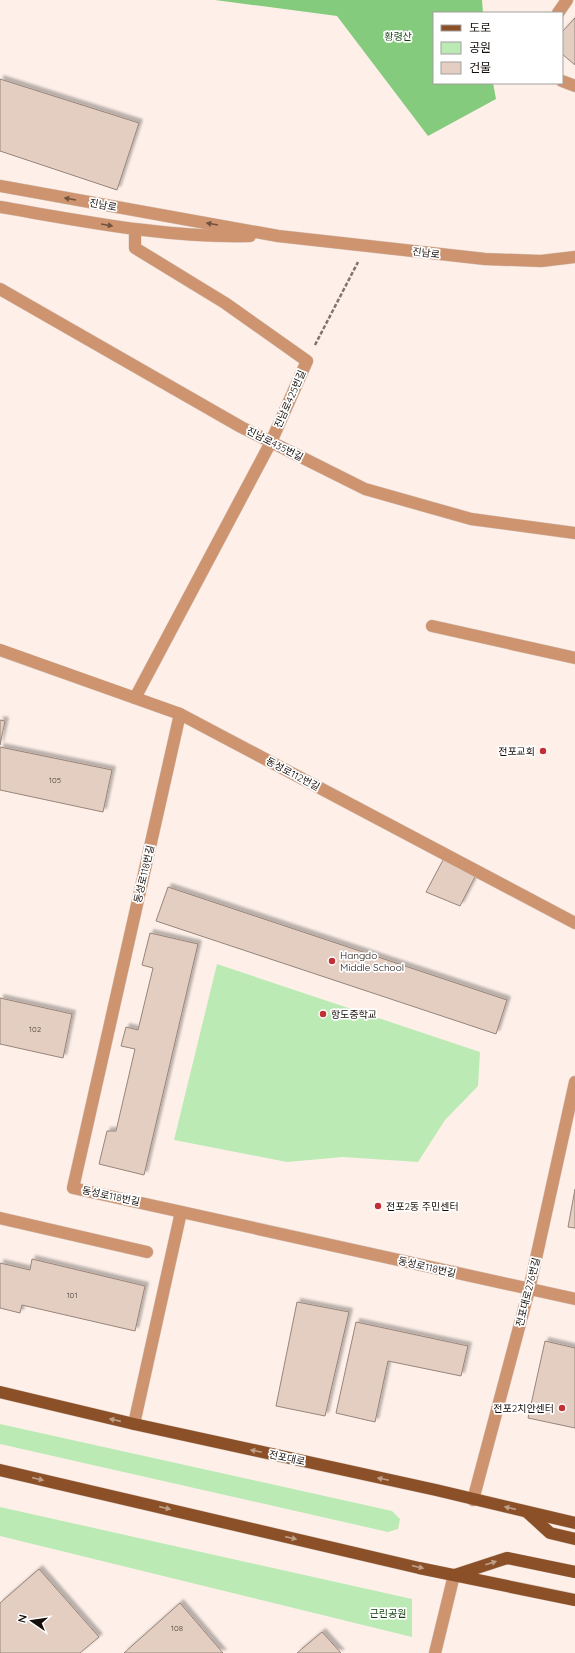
<svg xmlns="http://www.w3.org/2000/svg" width="575" height="1653" font-family="Quicksand,'Noto Sans KR',sans-serif">
<style>
.green{fill:#bbeab5}
.forest{fill:#84cb7d}
.building{fill:#e4cec2;stroke:#988479;filter:url(#shadow)}
.lines{fill:none;stroke-linecap:round;stroke-linejoin:round}
.minor-casing{stroke:#d9ccc5;stroke-width:13}
.major-casing{stroke:#d9ccc5;stroke-width:13}
.path{stroke:#7f746f;stroke-width:2.5;stroke-dasharray:4 2;stroke-linecap:butt}
.minor{stroke:#ce9470;stroke-width:12}
.major{stroke:#8b5027;stroke-width:12}
.oneway{fill:#72513d}
.oneway2{fill:#bf9f88}
.poi-dot{fill:#c03035;stroke:#fff;stroke-width:1.5}
.labels{text-anchor:middle;dominant-baseline:central;stroke-width:3.5;stroke-linejoin:round;paint-order:stroke}
.number-label{font-size:8px;fill:#4a3e38}
.park-label{font-size:10px;fill:#12420d;stroke:#fff}
.street-label{font-size:10px;fill:#160e0a;stroke:#fff}
.poi-label{font-size:10px;fill:#160e0a;stroke:#fff;text-anchor:start}
</style>
<defs>
<filter id="shadow"><feDropShadow dx="3.5" dy="-3.5" stdDeviation="1" flood-color="#0004"/></filter>
</defs>
<rect width="100%" height="100%" fill="#fef0e9"/>
<g class="green">
<polygon points="217,964 480,1052 478,1086 445,1120 418,1162 343,1157 287,1162 174,1140"/>
<polygon points="0,1424 392,1511 400,1519 398,1529 388,1532 0,1444"/>
<polygon points="0,1507 412,1599 412,1637 0,1536"/>
</g>
<polygon class="forest" points="215,0 482,0 483,13 434,13 434,83 493,83 496,99 428,136 337,16"/>
<g class="building">
<polygon points="575,18 575,65 562,54 562,32"/>
<polygon points="0,79 139,123 117,190 0,151"/>
<polygon points="0,720 5,721 0,745"/>
<polygon points="0,747 112,770 103,812 0,790"/>
<polygon points="443,860 476,875 460,906 426,892"/>
<polygon points="168,887 507,1000 496,1034 156,921"/>
<polygon points="150,933 198,944 144,1175 99,1164 107,1131 116,1131 135,1049 121,1046 126,1027 138,1030 153,968 142,965"/>
<polygon points="0,998 72,1014 63,1058 0,1044"/>
<polygon points="575,1189 575,1228 568,1227"/>
<polygon points="32,1259 145,1286 135,1331 22,1305 20,1313 0,1308 0,1263 30,1270"/>
<polygon points="297,1302 349,1312 325,1416 276,1406"/>
<polygon points="356,1322 468,1346 461,1376 388,1361 375,1422 336,1413"/>
<polygon points="545,1341 575,1348 575,1428 528,1418"/>
<polygon points="39,1569 99,1637 80,1653 0,1653 0,1603"/>
<polygon points="180,1603 223,1653 124,1653"/>
<polygon points="322,1632 341,1653 297,1653"/>
</g>
<g class="lines">
<g class="minor-casing">
<g id="minor">
<polyline points="558,13 567,0"/>
<polyline points="562,81 575,86"/>
<polyline points="0,186 278,236 485,259 541,261 575,257"/>
<path d="M0 207C83 221 166 238 250 236"/>
<polyline points="0,289 241,427 365,489 471,519 575,533"/>
<polyline points="432,626 575,658"/>
<polyline points="0,650 180,714 575,923"/>
<polyline points="135,698 271,442 307,361 225,303 135,248 135,230"/>
<polyline points="180,714 73,1188 575,1299"/>
<polyline points="0,1218 147,1252"/>
<polyline points="134,1424 181,1212"/>
<polyline points="473,1500 529,1290 575,1082"/>
<polyline points="435,1653 454,1575"/>
</g>
</g>
<g class="major-casing">
<g id="major">
<polyline points="0,1392 134,1424 436,1490 575,1523"/>
<polyline points="0,1470 419,1568 575,1600"/>
<polyline points="527,1512 550,1533 575,1539"/>
<polyline points="455,1575 507,1558 575,1572"/>
</g>
</g>
<polyline class="path" points="315,345 358,262"/>
<use href="#minor" class="minor"/>
<use href="#major" class="major"/>
</g>
<defs><path id="oneway-solid" d="M-6-.8H1V-3.2L6.5 0L1 3.2V.8H-6Z"/></defs>
<g class="oneway">
<use href="#oneway-solid" transform="translate(70 199) rotate(-170)"/>
<use href="#oneway-solid" transform="translate(212 224) rotate(-170)"/>
<use href="#oneway-solid" transform="translate(107 225) rotate(10)"/>
</g>
<g class="oneway2">
<use href="#oneway-solid" transform="translate(115 1420) rotate(-167)"/>
<use href="#oneway-solid" transform="translate(256 1451) rotate(-168)"/>
<use href="#oneway-solid" transform="translate(38 1479) rotate(13)"/>
<use href="#oneway-solid" transform="translate(383 1479) rotate(-168)"/>
<use href="#oneway-solid" transform="translate(165 1508) rotate(13)"/>
<use href="#oneway-solid" transform="translate(510 1508) rotate(-167)"/>
<use href="#oneway-solid" transform="translate(291 1538) rotate(13)"/>
<use href="#oneway-solid" transform="translate(491 1563) rotate(-17)"/>
<use href="#oneway-solid" transform="translate(418 1567) rotate(13)"/>
</g>
<g class="poi-dot">
<circle cx="543" cy="751" r="4"/>
<circle cx="332" cy="961" r="4"/>
<circle cx="323" cy="1014" r="4"/>
<circle cx="378" cy="1206" r="4"/>
<circle cx="562" cy="1408" r="4"/>
</g>
<g class="labels">
<g class="number-label">
<text x="55" y="780">105</text>
<text x="35" y="1029">102</text>
<text x="72" y="1295">101</text>
<text x="177" y="1628">108</text>
</g>
<g class="park-label">
<text x="398" y="36">황령산</text>
<text x="388" y="1613">근린공원</text>
</g>
<g class="street-label">
<text transform="translate(103 205) rotate(10)">진남로</text>
<text transform="translate(426 253) rotate(7)">진남로</text>
<text transform="translate(290 399) rotate(-66)">진남로425번길</text>
<text transform="translate(275 444) rotate(27)">진남로435번길</text>
<text transform="translate(293 774) rotate(28)">동성로112번길</text>
<text transform="translate(144 874) rotate(-77)">동성로118번길</text>
<text transform="translate(111 1196) rotate(12)">동성로118번길</text>
<text transform="translate(427 1267) rotate(13)">동성로118번길</text>
<text transform="translate(528 1292) rotate(-76)">전포대로276번길</text>
<text transform="translate(287 1458) rotate(12)">전포대로</text>
</g>
<g class="poi-label">
<text x="535" y="751" text-anchor="end">전포교회</text>
<text x="340" y="955">Hangdo<tspan x="340" dy="12">Middle School</tspan></text>
<text x="331" y="1014">항도중학교</text>
<text x="386" y="1206">전포2동 주민센터</text>
<text x="554" y="1408" text-anchor="end">전포2치안센터</text>
</g>
</g>
<rect x="433" y="12" width="130" height="72" fill="#ffffff" stroke="#a29f9d"/>
<rect x="441" y="25" width="20" height="6" fill="#8b5027" stroke="#a29f9d"/>
<text x="469" y="32" font-size="12" fill="#160e0a">도로</text>
<rect x="441" y="42" width="20" height="12" fill="#bbeab5" stroke="#a29f9d"/>
<text x="469" y="52" font-size="12" fill="#160e0a">공원</text>
<rect x="441" y="62" width="20" height="12" fill="#e4cec2" stroke="#a29f9d"/>
<text x="469" y="72" font-size="12" fill="#160e0a">건물</text>
<g transform="translate(32 1621) rotate(283)" stroke="#ffffff" stroke-width="3" paint-order="stroke">
<path d="M0-3L7 15L0 10L-7 15Z" fill="#160e0a"/>
<text y="-6" font-size="11" font-weight="bold" text-anchor="middle" fill="#160e0a">N</text>
</g>
</svg>
